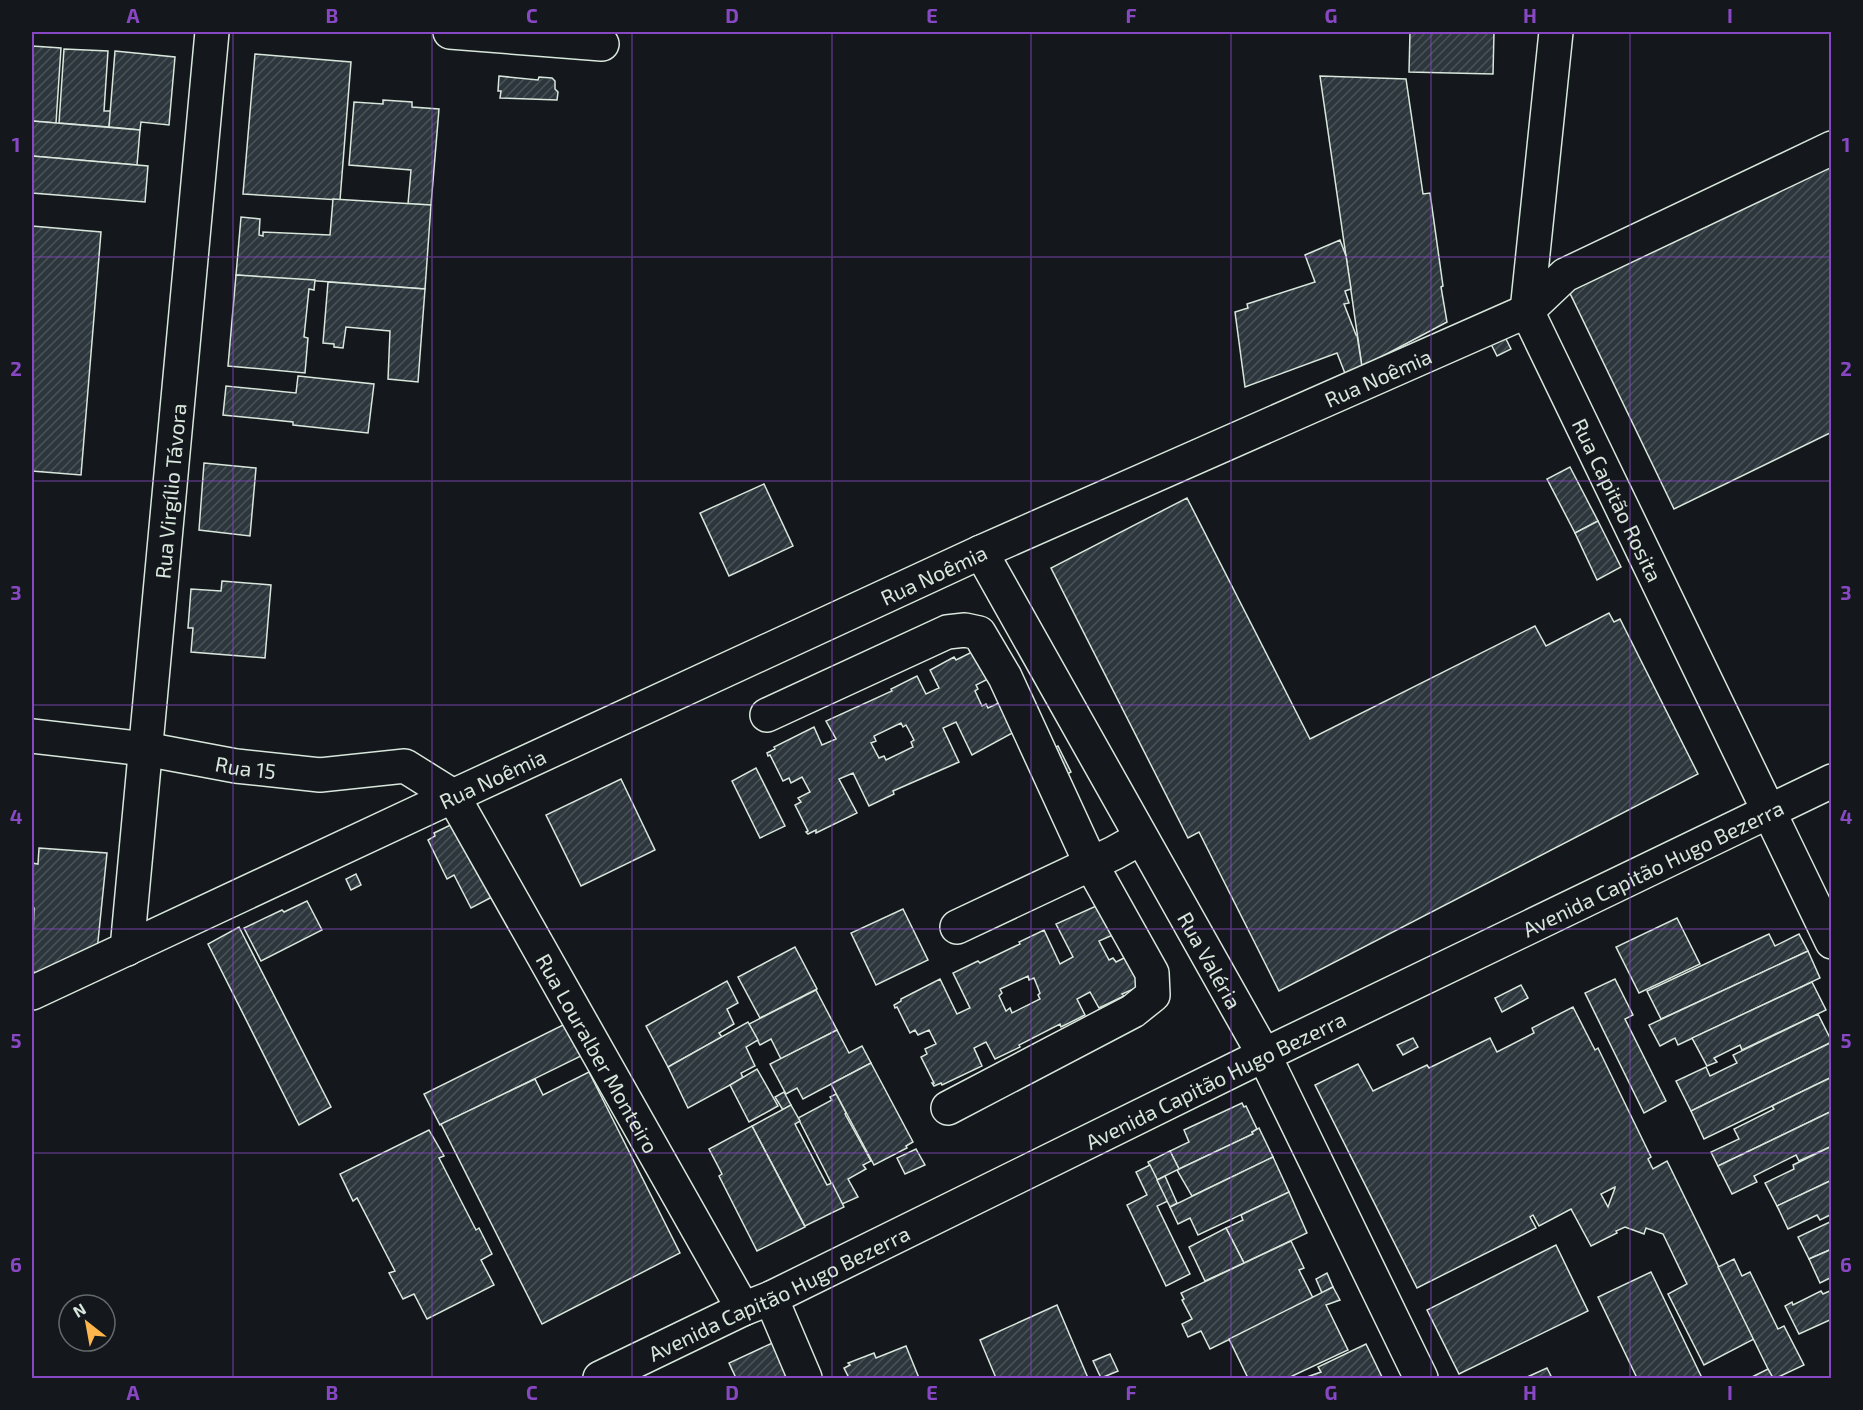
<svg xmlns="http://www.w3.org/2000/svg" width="1863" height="1410" font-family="'Exo 2',sans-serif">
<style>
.building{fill:url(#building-hatch);stroke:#d8e6dc;stroke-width:1.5;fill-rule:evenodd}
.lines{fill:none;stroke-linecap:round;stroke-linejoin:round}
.minor-casing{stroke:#d8e6dc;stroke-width:36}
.minor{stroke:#14181c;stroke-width:33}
.grid{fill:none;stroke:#8948c3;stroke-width:1.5;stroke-opacity:0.55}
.labels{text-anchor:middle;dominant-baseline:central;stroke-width:4.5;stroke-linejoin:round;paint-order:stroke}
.street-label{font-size:21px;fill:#d8e6dc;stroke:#14181c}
.neatline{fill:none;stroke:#8948c3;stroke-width:2}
.grid-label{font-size:20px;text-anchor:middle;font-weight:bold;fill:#8948c3}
</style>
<defs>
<pattern id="building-hatch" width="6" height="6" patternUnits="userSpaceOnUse" patternTransform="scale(1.5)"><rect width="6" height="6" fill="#2c363c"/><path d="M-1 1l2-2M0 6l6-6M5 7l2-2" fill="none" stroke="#4a5358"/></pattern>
</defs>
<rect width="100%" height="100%" fill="#14181c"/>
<g class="building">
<polygon points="1410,32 1494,32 1493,74 1409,72"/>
<polygon points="32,46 61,48 56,123 32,121"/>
<polygon points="64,49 108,51 104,111 111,111 109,127 59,123"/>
<polygon points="115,51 175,57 169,125 141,122 140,130 109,127"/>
<polygon points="255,54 351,62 340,200 243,194"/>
<polygon points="499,76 538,80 539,77 552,78 555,81 555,89 558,92 557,100 500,98 501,91 498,91"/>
<polygon points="1320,76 1406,79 1423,194 1430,193 1443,286 1441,287 1447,322 1362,367"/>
<polygon points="383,100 412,102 412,107 439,109 431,205 408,204 411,170 349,165 354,102 383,104"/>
<polygon points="32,121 140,130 137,165 32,156"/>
<polygon points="32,156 148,166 145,202 32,193"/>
<polygon points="1832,156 1832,432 1674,509 1566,285"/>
<polygon points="333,199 431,205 425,289 236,275 241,217 260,219 259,235 263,236 263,232 330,235"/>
<polygon points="32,226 101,232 81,475 32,471"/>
<polygon points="1340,240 1346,256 1351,289 1345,291 1349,303 1344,304 1356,335 1357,335 1362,367 1346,376 1337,353 1245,387 1235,312 1248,308 1247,304 1315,282 1305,255"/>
<polygon points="236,275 315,280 314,290 309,289 304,337 308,338 305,373 228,366"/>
<polygon points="328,282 425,289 418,382 388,379 390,331 346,327 343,348 334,347 334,344 323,343"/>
<polygon points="1505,337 1511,349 1497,356 1491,344"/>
<polygon points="298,376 374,384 368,433 293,425 293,422 223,415 226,386 296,393"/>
<polygon points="204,463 256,468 250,536 199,530"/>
<polygon points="1570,467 1598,521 1575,533 1547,479"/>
<polygon points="764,484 793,546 729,576 700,513"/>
<polygon points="1187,498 1310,739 1535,626 1546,646 1609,613 1614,622 1620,619 1698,774 1279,991 1199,832 1188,838 1051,568"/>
<polygon points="1598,521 1621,567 1597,580 1575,533"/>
<polygon points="222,581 271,585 265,658 191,652 193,628 188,628 191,589 221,591"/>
<path d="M978 649 990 678 976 685 978 689 975 691 982 706 986 704 988 708 1001 702 1018 730 972 755 956 722 943 728 959 762 893 791 894 794 869 806 853 773 839 779 857 813 816 833V830L808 834 806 832 808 831 795 805 801 802 798 798 810 792 802 777 791 783 789 778 783 781 770 755 768 756 767 753 775 749 774 747 814 727 822 745 836 739 826 721 892 691 891 689 917 676 926 694 939 688 930 670 954 657 956 660ZM901 723 903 727 906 725 914 740 911 742 913 747 886 760 884 756 879 758 871 743 876 741 874 736Z"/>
<polygon points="1058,746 1071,772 1057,780 1050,750"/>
<polygon points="756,768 785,826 760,838 732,781"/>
<polygon points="621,779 655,850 581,886 546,815"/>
<polygon points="463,819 498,894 471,908 454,875 447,879 428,840 435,836 434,833"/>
<polygon points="39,848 107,853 97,951 37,980 32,967 34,908 32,908 32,863 38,864"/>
<polygon points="356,874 361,885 351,890 346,879"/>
<polygon points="307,901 322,930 261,961 244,928 282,910 284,912"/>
<path d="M1105 902 1117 933 1099 941 1109 960 1113 958 1116 962 1128 956 1145 984 1122 994 1124 996 1099 1008 1090 992 1077 999 1085 1015 1061 1027 1060 1024 1019 1045 1020 1047 995 1059 986 1042 974 1048 982 1066 942 1085 941 1083 934 1086 932 1083H934L921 1057 927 1054 925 1049 936 1044 929 1030 918 1035 915 1030 910 1033 897 1007 895 1008 894 1005 901 1001V999L940 979 957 1014 970 1008 953 973 978 961 980 963 1020 944 1019 942 1044 930 1060 964 1073 957 1056 924ZM1028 976 1029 980 1034 978 1040 993 1038 995 1040 999 1012 1013 1010 1008 1006 1011 999 996 1002 993 1000 989Z"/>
<polygon points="903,909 928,960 876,985 851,933"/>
<polygon points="1677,918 1700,964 1639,993 1616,947"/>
<polygon points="239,927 331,1107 299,1125 208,944"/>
<polygon points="1769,934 1775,946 1799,934 1808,951 1661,1019 1647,991"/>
<polygon points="795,947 817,989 760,1018 738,977"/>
<polygon points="1808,951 1820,978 1678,1045 1675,1038 1660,1046 1649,1025"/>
<polygon points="1615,979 1633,1015 1625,1019 1666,1101 1644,1113 1585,993"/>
<polygon points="727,981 738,1003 727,1009 734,1024 719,1033 722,1037 668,1067 646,1026"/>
<polygon points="1812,982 1826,1010 1742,1050 1740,1045 1714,1058 1717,1062 1707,1066 1692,1038"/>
<polygon points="1521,985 1528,998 1502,1012 1495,998"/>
<polygon points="816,990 837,1030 781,1059 771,1039 760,1045 749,1024"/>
<path d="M1573 1007 1595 1050 1598 1048 1651 1157 1648 1159 1653 1169 1667 1161 1754 1339 1704 1365 1668 1294 1687 1284 1663 1234 1646 1228 1644 1234 1625 1227 1616 1231 1617 1233 1591 1246 1571 1209 1539 1226 1533 1215 1530 1217 1536 1228 1417 1288 1315 1085 1358 1064 1373 1091 1427 1065 1429 1068 1490 1038 1497 1052 1534 1033 1532 1028ZM1615 1187V1188L1608 1207 1601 1194Z"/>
<polygon points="1818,1014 1832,1042 1691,1111 1676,1081 1706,1067 1710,1076 1737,1063 1733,1055"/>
<polygon points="748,1022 758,1040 746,1047 755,1066 741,1073 743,1078 688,1108 668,1067"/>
<polygon points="565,1024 581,1056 440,1125 424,1094"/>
<polygon points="837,1030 849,1053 862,1046 871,1063 803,1099 797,1088 786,1094 770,1064"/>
<polygon points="1413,1038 1418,1047 1403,1055 1397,1045"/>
<polygon points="1832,1042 1832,1077 1704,1139 1691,1111"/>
<polygon points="871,1063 913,1142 906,1146 907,1148 874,1165 831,1084"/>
<polygon points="757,1069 778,1106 749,1122 730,1085"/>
<polygon points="589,1072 680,1253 542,1324 441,1124 535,1079 543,1095"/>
<polygon points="1832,1077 1832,1111 1718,1166 1711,1152 1739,1139 1734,1129 1774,1109 1772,1106"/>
<polygon points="784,1092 791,1105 783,1110 775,1097"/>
<polygon points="836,1094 846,1113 845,1114 871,1161 863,1165 866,1169 848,1179 858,1197 842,1204 798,1118 832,1100 830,1097"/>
<polygon points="1242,1103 1244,1107 1246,1106 1257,1129 1252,1132 1253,1134 1179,1169 1170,1151 1189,1142 1184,1130"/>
<polygon points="791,1105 800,1121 795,1124 827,1185 832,1183 844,1207 805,1226 752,1126"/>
<polygon points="1832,1111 1832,1146 1799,1161 1796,1155 1754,1176 1757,1182 1732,1194 1718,1166"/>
<polygon points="752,1126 805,1227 757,1251 719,1176 722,1174 709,1149"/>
<polygon points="1259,1128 1273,1157 1192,1196 1177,1170 1253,1134 1252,1132"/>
<polygon points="429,1130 444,1156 439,1158 476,1230 479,1228 492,1254 481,1260 494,1285 427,1319 414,1294 403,1299 389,1273 395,1271 357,1198 353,1201 340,1174"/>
<polygon points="1832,1146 1832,1180 1777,1206 1765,1183 1794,1169 1793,1165"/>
<polygon points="916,1149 925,1165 905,1174 897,1158"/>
<polygon points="1170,1151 1179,1169 1157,1180 1148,1162"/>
<polygon points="1273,1157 1289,1192 1198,1235 1190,1218 1178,1224 1170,1207"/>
<polygon points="1150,1165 1168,1201 1157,1206 1190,1274 1166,1286 1127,1205 1147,1195 1136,1172"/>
<polygon points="1165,1176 1177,1203 1170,1207 1157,1180"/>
<polygon points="1832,1180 1832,1214 1820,1220 1817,1215 1788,1229 1777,1206"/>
<polygon points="1289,1192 1307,1233 1244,1263 1226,1228 1243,1220 1241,1215"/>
<polygon points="1832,1221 1832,1249 1809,1259 1798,1237"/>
<polygon points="1226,1228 1244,1263 1205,1281 1189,1247"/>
<polygon points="1291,1241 1304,1268 1299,1270 1313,1298 1210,1349 1201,1331 1188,1337 1182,1324 1192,1319 1182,1300 1184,1299 1181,1293"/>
<polygon points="1556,1245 1588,1311 1459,1374 1427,1310"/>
<polygon points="1832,1249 1832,1277 1820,1283 1809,1259"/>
<polygon points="1734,1259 1742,1276 1750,1272 1778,1329 1784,1326 1804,1365 1776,1378 1773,1378 1768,1369 1718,1267"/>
<polygon points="1651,1272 1702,1378 1637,1378 1598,1297"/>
<polygon points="1327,1273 1333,1287 1322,1293 1316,1279"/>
<polygon points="1333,1287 1340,1300 1326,1305 1348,1350 1288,1378 1248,1378 1229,1339"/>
<polygon points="1832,1290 1832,1319 1799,1334 1785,1306 1792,1302 1793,1305 1821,1291 1823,1294"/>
<polygon points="1057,1305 1088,1378 996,1378 980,1340"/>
<polygon points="781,1339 798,1378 736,1378 729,1363"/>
<polygon points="1366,1344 1382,1377 1380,1378 1304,1378 1321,1372 1318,1367"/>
<polygon points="906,1346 919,1378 849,1378 844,1368 850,1365 848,1363 874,1353 876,1358"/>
<polygon points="1110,1354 1118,1371 1101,1378 1093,1361"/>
<polygon points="1547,1368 1552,1378 1525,1378"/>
<polygon points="1768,1369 1773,1378 1750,1378"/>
</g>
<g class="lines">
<g class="minor-casing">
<g id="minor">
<polyline points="450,32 602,44"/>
<path id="s1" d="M1556 32 1527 311 1832 942"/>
<path id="s2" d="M981 552 1264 1055 1421 1378"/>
<polyline points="767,715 947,632 965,630 979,633 1005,677 1091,864 1152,973 1153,995 1133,1011 948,1108"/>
<path id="s3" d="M32 736 145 749 236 766 320 775 405 766 453 796 743 1309"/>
<polyline points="957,927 1114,853 1141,838"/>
<path id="s4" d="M127 949 212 32"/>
<path id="s5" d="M32 993 453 796 981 552 1527 311 1565 275 1832 148"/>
<polyline points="771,1298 805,1378"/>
<path id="s6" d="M600 1378 743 1309 771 1298 1264 1055 1832 781"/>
</g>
</g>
<use href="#minor" class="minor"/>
</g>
<path class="grid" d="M233 32V1378M432 32V1378M632 32V1378M832 32V1378M1031 32V1378M1231 32V1378M1431 32V1378M1630 32V1378M32 257H1832M32 481H1832M32 705H1832M32 929H1832M32 1153H1832"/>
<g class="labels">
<g class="street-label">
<text stroke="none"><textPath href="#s5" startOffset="1480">Rua Noêmia</textPath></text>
<text stroke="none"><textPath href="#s4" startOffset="460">Rua Virgílio Távora</textPath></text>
<text stroke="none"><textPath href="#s1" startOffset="490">Rua Capitão Rosita</textPath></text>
<text stroke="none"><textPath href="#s5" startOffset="994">Rua Noêmia</textPath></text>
<text stroke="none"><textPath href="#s3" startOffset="216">Rua 15</textPath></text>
<text stroke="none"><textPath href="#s5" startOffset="508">Rua Noêmia</textPath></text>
<text stroke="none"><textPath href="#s6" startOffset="1170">Avenida Capitão Hugo Bezerra</textPath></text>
<text stroke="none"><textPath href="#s2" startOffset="468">Rua Valéria</textPath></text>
<text stroke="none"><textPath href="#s3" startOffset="728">Rua Louralber Monteiro</textPath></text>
<text stroke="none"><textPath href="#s6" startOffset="684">Avenida Capitão Hugo Bezerra</textPath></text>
<text stroke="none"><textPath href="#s6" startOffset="198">Avenida Capitão Hugo Bezerra</textPath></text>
</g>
</g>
<rect width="1863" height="1410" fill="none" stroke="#14181c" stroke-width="66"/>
<g transform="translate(87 1323) rotate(329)"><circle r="28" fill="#14181c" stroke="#626a69" stroke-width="1.5"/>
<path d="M0-4.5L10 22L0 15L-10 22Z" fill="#ffb74d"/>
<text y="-9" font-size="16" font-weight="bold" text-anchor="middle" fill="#d8e6dc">N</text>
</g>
<rect x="33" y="33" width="1797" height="1344" class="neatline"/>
<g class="grid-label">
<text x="133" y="23">A</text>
<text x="332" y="23">B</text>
<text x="532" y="23">C</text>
<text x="732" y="23">D</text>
<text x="932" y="23">E</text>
<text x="1131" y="23">F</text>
<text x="1331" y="23">G</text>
<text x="1530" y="23">H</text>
<text x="1730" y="23">I</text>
<text x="16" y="152">1</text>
<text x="1846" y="152">1</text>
<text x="16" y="376">2</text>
<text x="1846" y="376">2</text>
<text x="16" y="600">3</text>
<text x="1846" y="600">3</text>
<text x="16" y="824">4</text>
<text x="1846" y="824">4</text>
<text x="16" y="1048">5</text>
<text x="1846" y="1048">5</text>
<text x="16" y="1272">6</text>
<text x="1846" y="1272">6</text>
<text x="133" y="1400">A</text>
<text x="332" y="1400">B</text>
<text x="532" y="1400">C</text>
<text x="732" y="1400">D</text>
<text x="932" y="1400">E</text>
<text x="1131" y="1400">F</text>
<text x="1331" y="1400">G</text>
<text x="1530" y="1400">H</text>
<text x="1730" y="1400">I</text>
</g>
</svg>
